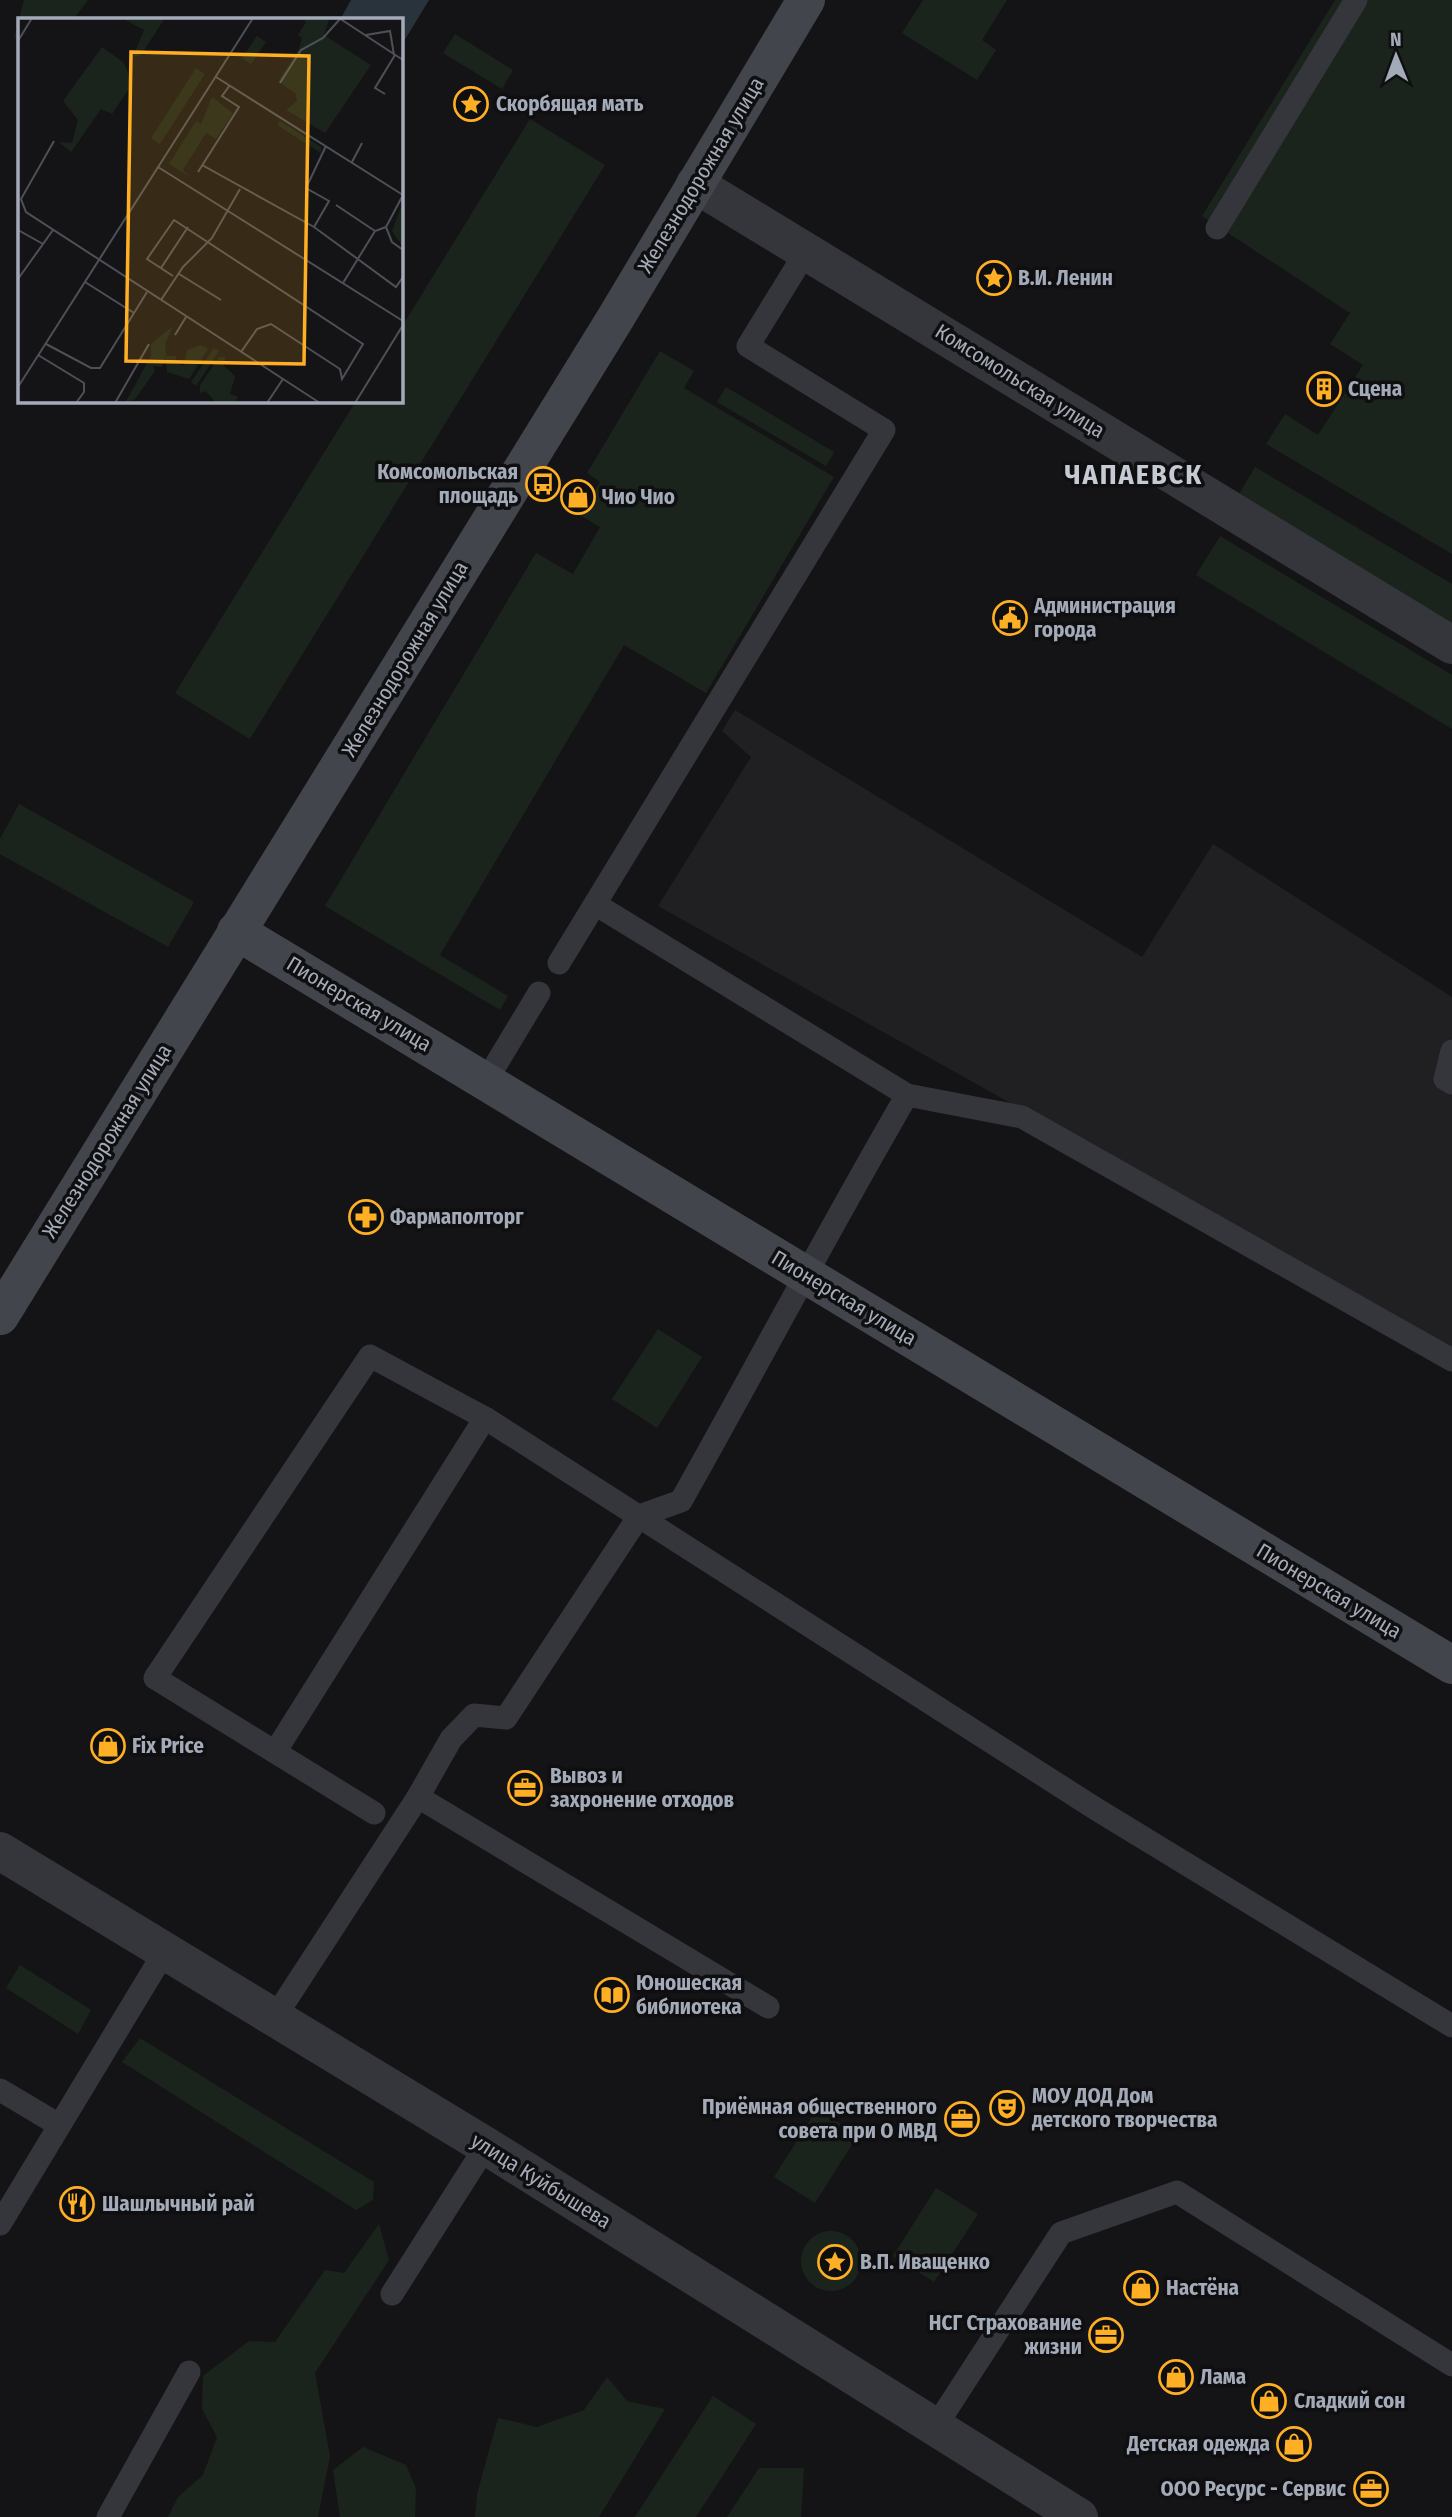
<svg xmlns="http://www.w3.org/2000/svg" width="1452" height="2517" font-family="'Fira Sans Condensed',sans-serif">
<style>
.built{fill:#202023}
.green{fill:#1b241c}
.water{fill:#29333b}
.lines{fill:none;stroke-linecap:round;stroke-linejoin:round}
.lane{stroke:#34363b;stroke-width:23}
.street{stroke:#34363b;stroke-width:38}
.secondary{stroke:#42454b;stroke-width:38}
.labels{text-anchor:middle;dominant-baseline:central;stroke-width:7;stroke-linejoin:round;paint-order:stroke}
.poi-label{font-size:21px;font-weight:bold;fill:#a4abb8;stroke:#0f0f11;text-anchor:start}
.street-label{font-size:21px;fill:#a4abb8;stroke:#0f0f11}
.district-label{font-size:28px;font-weight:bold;letter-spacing:2px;fill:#c5cad3;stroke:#0f0f11}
.inset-road{fill:none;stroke:#4e5057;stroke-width:2}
.view{fill:#ffaf23;fill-opacity:0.15;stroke:#ffaf23;stroke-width:3.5}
.inset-edge{fill:none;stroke:#a4abb8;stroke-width:3.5}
</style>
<rect width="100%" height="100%" fill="#141416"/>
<polygon class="built" points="735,710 1142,957 1213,844 1452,997 1452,1350 658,906 751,757 722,731"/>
<g class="green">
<polygon points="24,0 88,0 75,17 69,19 19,19 19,37 14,39"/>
<polygon points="923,0 1007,0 982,40 996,50 977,80 902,33"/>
<polygon points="1335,0 1452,0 1452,554 1266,444 1285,414 1318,435 1363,365 1330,344 1350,313 1202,216"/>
<polygon points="455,34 513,70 502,89 443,53"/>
<polygon points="530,119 605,165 250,739 175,693 356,401 401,401 401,328"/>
<polygon points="660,351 694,371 684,388 834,477 706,693 624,645 440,955 508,996 500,1010 325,906 536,553 573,574 600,527 580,515 600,482 587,473"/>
<polygon points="726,387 834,452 826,466 717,402"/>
<polygon points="1255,467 1452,584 1452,623 1238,496"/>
<polygon points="1220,536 1452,675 1452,729 1196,575"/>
<polygon points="19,804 194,902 168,947 0,854 0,839"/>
<polygon points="658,1329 702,1357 657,1428 612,1399"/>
<polygon points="20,1965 91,2010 78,2034 6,1988"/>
<polygon points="140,2038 374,2182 373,2200 356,2210 122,2062"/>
<polygon points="817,2109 858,2135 815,2203 774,2177"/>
<polygon points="936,2188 978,2214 934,2282 893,2256"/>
<polygon points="379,2224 389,2260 315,2373 330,2456 318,2517 168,2517 178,2497 203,2475 217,2437 202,2409 203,2376 249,2341 275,2342 325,2270 344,2273"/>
<circle cx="831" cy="2261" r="30"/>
<polygon points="607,2377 627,2401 665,2409 599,2517 475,2517 477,2494 498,2418 537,2427 584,2410"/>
<polygon points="713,2396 756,2424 696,2517 635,2517"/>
<polygon points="363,2447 406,2465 416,2488 415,2517 340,2517 333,2470"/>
<polygon points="759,2468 804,2468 801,2517 727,2517"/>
</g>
<polygon class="water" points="351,0 429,0 401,46 401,19 341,18"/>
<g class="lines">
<g class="lane">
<polyline points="1217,228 1356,0"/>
<polyline points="595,904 907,1095 1022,1117 1452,1360"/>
<polyline points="559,963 884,430 748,346 807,250"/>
<polyline points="1452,1051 1445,1079 1452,1083"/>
<polyline points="486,1081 539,993"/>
<polyline points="275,1752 485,1418"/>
<polyline points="418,1797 768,2007"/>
<polyline points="374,1813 155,1678 370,1356 485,1418 1096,1809 1452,2026"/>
<path d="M275 2017 418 1797 451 1739 474 1715 506 1718 639 1516 681 1501C757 1366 829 1229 907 1095"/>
<polyline points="0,2090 59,2125"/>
<polyline points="0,2224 165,1951"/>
<polyline points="392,2294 486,2146"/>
<polyline points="934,2429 1061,2233 1177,2192 1452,2365"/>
<polyline points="108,2517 189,2372"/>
</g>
<g class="street">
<polyline points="695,184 1452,645"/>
<polyline points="0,1851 486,2146 1079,2517"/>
</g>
<g class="secondary">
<polyline points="236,931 1452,1665"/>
<polyline points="0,1316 615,319 806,0"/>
</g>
</g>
<defs>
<g id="sight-ring" transform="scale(1.75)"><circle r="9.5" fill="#0f0f11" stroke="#ffaf23" stroke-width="1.5"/><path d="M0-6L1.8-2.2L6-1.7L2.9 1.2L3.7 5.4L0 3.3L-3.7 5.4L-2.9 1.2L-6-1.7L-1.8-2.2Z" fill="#ffaf23"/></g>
<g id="building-ring" transform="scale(1.75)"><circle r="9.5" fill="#0f0f11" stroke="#ffaf23" stroke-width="1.5"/><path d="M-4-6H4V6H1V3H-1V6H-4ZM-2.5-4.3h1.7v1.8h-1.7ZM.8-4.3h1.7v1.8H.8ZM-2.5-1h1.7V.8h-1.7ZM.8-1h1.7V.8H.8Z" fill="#ffaf23"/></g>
<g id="bus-ring" transform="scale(1.75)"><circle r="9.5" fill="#0f0f11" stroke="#ffaf23" stroke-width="1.5"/><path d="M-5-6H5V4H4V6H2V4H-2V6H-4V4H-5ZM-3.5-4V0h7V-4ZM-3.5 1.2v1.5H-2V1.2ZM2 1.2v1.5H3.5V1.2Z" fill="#ffaf23"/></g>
<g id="shop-ring" transform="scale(1.75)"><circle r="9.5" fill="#0f0f11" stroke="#ffaf23" stroke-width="1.5"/><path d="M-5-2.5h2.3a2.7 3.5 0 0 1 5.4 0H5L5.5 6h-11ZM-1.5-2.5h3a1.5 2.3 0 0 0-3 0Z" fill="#ffaf23"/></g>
<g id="civic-ring" transform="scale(1.75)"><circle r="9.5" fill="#0f0f11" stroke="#ffaf23" stroke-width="1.5"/><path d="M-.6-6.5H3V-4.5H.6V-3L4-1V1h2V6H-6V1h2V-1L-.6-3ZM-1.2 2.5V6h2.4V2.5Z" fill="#ffaf23"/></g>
<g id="pharmacy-ring" transform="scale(1.75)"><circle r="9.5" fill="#0f0f11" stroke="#ffaf23" stroke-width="1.5"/><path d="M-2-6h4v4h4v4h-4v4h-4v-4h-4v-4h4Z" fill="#ffaf23"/></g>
<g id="office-ring" transform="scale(1.75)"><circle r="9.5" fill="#0f0f11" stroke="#ffaf23" stroke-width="1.5"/><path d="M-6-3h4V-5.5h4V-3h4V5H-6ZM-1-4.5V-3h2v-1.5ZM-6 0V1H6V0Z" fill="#ffaf23"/></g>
<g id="library-ring" transform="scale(1.75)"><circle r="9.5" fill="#0f0f11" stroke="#ffaf23" stroke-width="1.5"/><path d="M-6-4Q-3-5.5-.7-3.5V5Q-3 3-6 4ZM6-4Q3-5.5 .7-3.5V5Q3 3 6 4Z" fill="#ffaf23"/></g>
<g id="theatre-ring" transform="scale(1.75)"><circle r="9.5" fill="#0f0f11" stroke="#ffaf23" stroke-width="1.5"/><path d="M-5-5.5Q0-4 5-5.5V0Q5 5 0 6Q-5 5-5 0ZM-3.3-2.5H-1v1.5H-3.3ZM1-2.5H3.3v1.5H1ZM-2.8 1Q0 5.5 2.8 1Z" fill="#ffaf23"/></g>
<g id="restaurant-ring" transform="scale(1.75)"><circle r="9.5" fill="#0f0f11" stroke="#ffaf23" stroke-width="1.5"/><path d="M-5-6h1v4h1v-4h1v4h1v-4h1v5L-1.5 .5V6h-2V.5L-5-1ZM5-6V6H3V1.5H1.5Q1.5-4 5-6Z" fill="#ffaf23"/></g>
</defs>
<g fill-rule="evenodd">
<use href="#sight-ring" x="471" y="104"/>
<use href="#sight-ring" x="994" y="278"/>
<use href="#building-ring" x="1324" y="389"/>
<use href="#bus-ring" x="543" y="484"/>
<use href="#shop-ring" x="578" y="497"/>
<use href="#civic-ring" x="1010" y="618"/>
<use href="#pharmacy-ring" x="366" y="1217"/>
<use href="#shop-ring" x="108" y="1746"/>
<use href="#office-ring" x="525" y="1788"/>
<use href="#library-ring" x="612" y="1995"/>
<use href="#theatre-ring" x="1007" y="2108"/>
<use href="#office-ring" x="962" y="2119"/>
<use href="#restaurant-ring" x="77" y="2204"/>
<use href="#sight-ring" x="835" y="2262"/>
<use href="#shop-ring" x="1141" y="2288"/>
<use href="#office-ring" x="1106" y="2335"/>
<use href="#shop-ring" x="1176" y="2377"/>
<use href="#shop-ring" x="1269" y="2401"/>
<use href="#shop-ring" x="1294" y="2444"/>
<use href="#office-ring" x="1371" y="2489"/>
</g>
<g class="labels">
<g class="poi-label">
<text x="496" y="104">Скорбящая мать</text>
<text x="1018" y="278">В.И. Ленин</text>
<text x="1348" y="389">Сцена</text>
<text x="518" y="472" text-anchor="end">Комсомольская<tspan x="518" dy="24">площадь</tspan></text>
<text x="602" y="497">Чио Чио</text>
<text x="1034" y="606">Администрация<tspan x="1034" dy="24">города</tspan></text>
<text x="390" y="1217">Фармаполторг</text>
<text x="132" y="1746">Fix Price</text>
<text x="550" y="1776">Вывоз и<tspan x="550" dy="24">захронение отходов</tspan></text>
<text x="636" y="1983">Юношеская<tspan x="636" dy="24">библиотека</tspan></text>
<text x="1032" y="2096">МОУ ДОД Дом<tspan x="1032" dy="24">детского творчества</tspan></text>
<text x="937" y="2107" text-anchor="end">Приёмная общественного<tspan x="937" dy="24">совета при О МВД</tspan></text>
<text x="102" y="2204">Шашлычный рай</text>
<text x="860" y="2262">В.П. Иващенко</text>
<text x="1166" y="2288">Настёна</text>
<text x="1082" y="2323" text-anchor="end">НСГ Страхование<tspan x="1082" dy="24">жизни</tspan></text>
<text x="1200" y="2377">Лама</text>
<text x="1294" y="2401">Сладкий сон</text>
<text x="1270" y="2444" text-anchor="end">Детская одежда</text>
<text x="1346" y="2489" text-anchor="end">ООО Ресурс - Сервис</text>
</g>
<g class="street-label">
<text transform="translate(701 175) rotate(-59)">Железнодорожная улица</text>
<text transform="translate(1020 381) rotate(32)">Комсомольская улица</text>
<text transform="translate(405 659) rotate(-59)">Железнодорожная улица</text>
<text transform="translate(359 1004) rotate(31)">Пионерская улица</text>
<text transform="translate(107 1141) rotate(-58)">Железнодорожная улица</text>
<text transform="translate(844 1298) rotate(31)">Пионерская улица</text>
<text transform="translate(1329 1591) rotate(31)">Пионерская улица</text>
<text transform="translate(541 2181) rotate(32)">улица Куйбышева</text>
</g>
<g class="district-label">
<text x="1134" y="474">ЧАПАЕВСК</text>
</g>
</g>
<g transform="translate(18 18)">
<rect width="385" height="385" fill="#141416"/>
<path d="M104 0H147L123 37 115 39 126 12ZM283 0 311 1 306 17 353 47 307 115 268 92 279 83 278 76 260 63 281 31 284 20 280 17 288 4ZM239 18 248 24 233 46 224 40ZM84 29 106 45 114 66 94 96 83 91 53 134 41 124 54 125 60 102 45 83ZM178 50 187 56 142 126 133 120ZM194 79 215 95 198 121 188 115 165 152 172 159 151 146 178 103 183 106ZM262 103 303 129V135L259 107ZM385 184V229L374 213ZM155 308 147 326 148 338H158L159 345 166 348 169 332 183 327 190 331 171 361 149 354 148 339 144 349 135 348 137 353 117 381 107 385 133 338V326ZM196 330 201 333 178 368 173 364ZM201 339H207L206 348 217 358 212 376 220 379 216 385H198L188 373 182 375V367Z" fill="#1b241c"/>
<path class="inset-road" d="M321 0 385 42M348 17 372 13 376 37M0 23 14 0M198 59 385 177M262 65 283 32 305 20 322 1M367 76 357 70 377 37M36 123 3 181 8 194 302 385M334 144 344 125M184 147 296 209 378 269 385 259M140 149 385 303M180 154 221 89 204 78 212 67M385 177 368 209 374 224 385 232M318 187 357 213M296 209 311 183 288 170 308 128M0 212 25 226M143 250 170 209M161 256 203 282M155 258 129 241 156 202 345 326 324 361 322 351 253 306 239 311 223 334M0 261 35 212M67 264 116 295M325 265 357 213 368 209M143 282 165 249 194 220 222 171M157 317 168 299M28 326 73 350H82L129 274M20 337 66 365V374L58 385M0 369 235 0M97 385 131 326M249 385 265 361M337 385 385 307"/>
<path class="view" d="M113 34 291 38 286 346 108 343Z"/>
<rect width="385" height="385" class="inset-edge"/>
</g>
<g transform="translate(1396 56) rotate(359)" stroke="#0f0f11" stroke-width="5" paint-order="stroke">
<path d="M0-5L12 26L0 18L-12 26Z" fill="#a4abb8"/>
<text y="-10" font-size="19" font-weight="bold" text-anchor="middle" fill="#a4abb8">N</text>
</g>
</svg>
